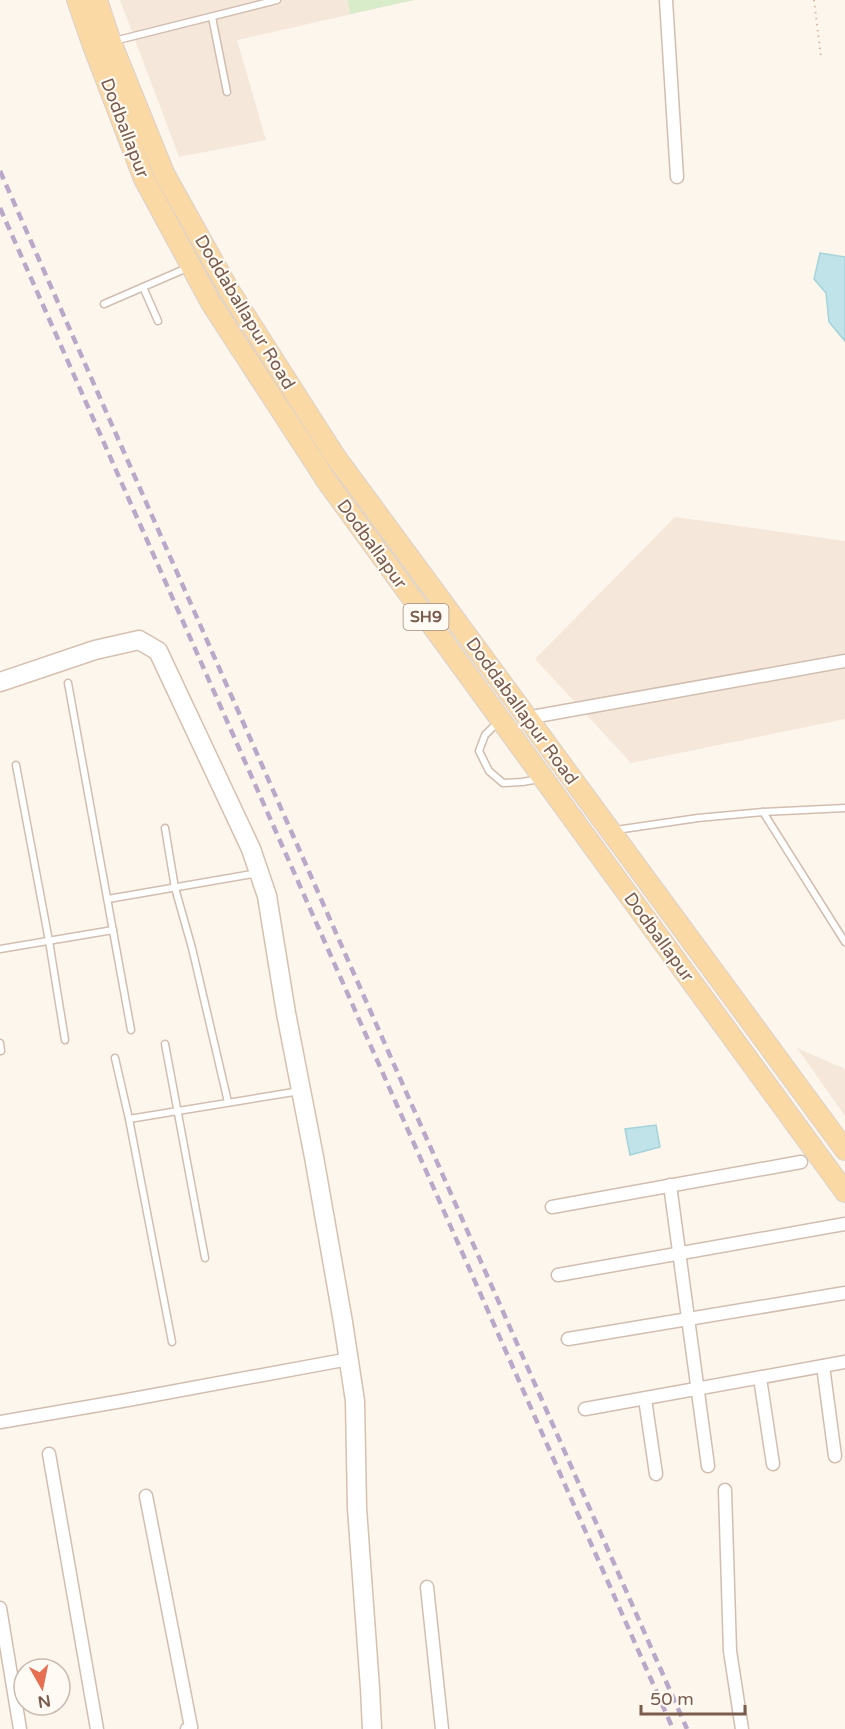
<svg xmlns="http://www.w3.org/2000/svg" width="845" height="1729" font-family="'Varela Round',sans-serif">
<style>
.residential{fill:#f5e8da}
.green{fill:#d8ecc9}
.water{fill:#bfe3e8;stroke:#a5d3da;stroke-width:1.5}
.lines{fill:none;stroke-linecap:round;stroke-linejoin:round}
.lane-casing{stroke:#d1beb0;stroke-width:9}
.street-casing{stroke:#d1beb0;stroke-width:15}
.secondary-casing{stroke:#d6c0b0;stroke-width:21}
.primary-casing{stroke:#dad1cd;stroke-width:22}
.path{stroke:#d9b8a5;stroke-width:2;stroke-dasharray:1.5 4.5;stroke-linecap:butt}
.lane{stroke:#fff;stroke-width:6}
.street{stroke:#fff;stroke-width:12}
.secondary{stroke:#fff;stroke-width:18}
.primary{stroke:#fbd9a5;stroke-width:20}
.rail{stroke:#b9a8c9;stroke-width:4.5;stroke-dasharray:9 6;stroke-linecap:butt}
.labels{text-anchor:middle;dominant-baseline:central;stroke-width:4.5;stroke-linejoin:round;paint-order:stroke}
.shield{fill:#fffaf3;stroke:#a28b7f;stroke-width:1.5}
.shield-label{font-size:16px;font-weight:bold;fill:#7a5c4d}
.street-label{font-size:18px;fill:#7a5c4d;stroke:#fffaf3}
</style>
<rect width="100%" height="100%" fill="#fdf6ec"/>
<g class="residential">
<polygon points="120,0 414,0 237,40 266,140 179,157"/>
<polygon points="675,517 845,541 845,719 631,763 535,659"/>
<polygon points="797,1048 845,1069 845,1116"/>
</g>
<polygon class="green" points="348,0 414,0 350,14"/>
<g class="water">
<polygon points="820,253 845,257 845,341 829,322 826,293 814,279"/>
<polygon points="656,1125 660,1147 630,1155 625,1129"/>
</g>
<g class="lines">
<g class="lane-casing">
<g id="lane">
<polyline points="212,17 227,92"/>
<polyline points="114,41 277,0"/>
<polyline points="143,287 158,321"/>
<polyline points="104,304 187,268"/>
<polyline points="68,683 131,1030"/>
<polyline points="498,722 485,735 479,751 489,771 503,783 522,782 540,779"/>
<polyline points="16,765 49,941 65,1040"/>
<polyline points="763,812 845,942"/>
<polyline points="165,828 175,888 192,948 228,1102"/>
<polyline points="616,830 698,818 763,812 845,808"/>
<polyline points="108,899 258,873"/>
<polyline points="0,949 113,930"/>
<polyline points="0,1043 1,1051"/>
<polyline points="165,1044 205,1258"/>
<polyline points="115,1058 129,1119 172,1342"/>
<polyline points="129,1119 300,1091"/>
</g>
</g>
<g class="street-casing">
<g id="street">
<polyline points="666,0 677,177"/>
<polyline points="526,718 845,661"/>
<polyline points="670,1185 708,1466"/>
<polyline points="552,1207 801,1162"/>
<polyline points="558,1275 845,1224"/>
<polyline points="568,1339 845,1293"/>
<polyline points="823,1366 835,1456"/>
<polyline points="760,1378 773,1464"/>
<polyline points="645,1399 656,1474"/>
<polyline points="585,1409 845,1362"/>
<polyline points="0,1422 122,1401 349,1359"/>
<polyline points="49,1454 97,1729"/>
<polyline points="725,1490 730,1651 742,1729"/>
<polyline points="146,1496 191,1727 187,1729"/>
<polyline points="427,1587 442,1729"/>
<polyline points="0,1608 20,1729"/>
</g>
</g>
<g class="secondary-casing">
<polyline id="secondary" points="0,682 95,650 139,640 158,651 251,849 267,896 286,1013 314,1157 343,1322 355,1401 357,1508 370,1688 372,1729"/>
</g>
<g class="primary-casing">
<g id="primary">
<polyline points="77,0 93,46 144,179 211,303 328,483 845,1192"/>
<polyline points="97,0 111,42 164,173 229,290 335,456 845,1150"/>
</g>
</g>
<polyline class="path" points="814,0 821,57"/>
<use href="#lane" class="lane"/>
<use href="#street" class="street"/>
<use href="#secondary" class="secondary"/>
<use href="#primary" class="primary"/>
<g class="rail">
<polyline points="0,171 687,1729"/>
<polyline points="0,208 673,1729"/>
</g>
</g>
<g class="labels">
<rect class="shield" x="403.5" y="604" width="45" height="26" rx="4.5"/>
<g class="shield-label">
<text x="426" y="617">SH9</text>
</g>
<g class="street-label">
<text transform="translate(125 128) rotate(69)">Dodballapur</text>
<text transform="translate(245 312) rotate(59)">Doddaballapur Road</text>
<text transform="translate(372 544) rotate(54)">Dodballapur</text>
<text transform="translate(522 711) rotate(54)">Doddaballapur Road</text>
<text transform="translate(659 937) rotate(54)">Dodballapur</text>
</g>
</g>
<g transform="translate(42 1687) rotate(171)"><circle r="28" fill="#fffaf3" stroke="#cabbb1" stroke-width="1.5"/>
<path d="M0-4.5L10 22L0 15L-10 22Z" fill="#e76f51"/>
<text y="-9" font-size="16" font-weight="bold" text-anchor="middle" fill="#7a5c4d">N</text>
</g>
<path d="M641 1705v9h104v-9" fill="none" stroke="#7a5c4d" stroke-width="3"/>
<text x="650" y="1705" font-size="18" fill="#7a5c4d" stroke="#fffaf3" stroke-width="4.5" paint-order="stroke">50 m</text>
</svg>
